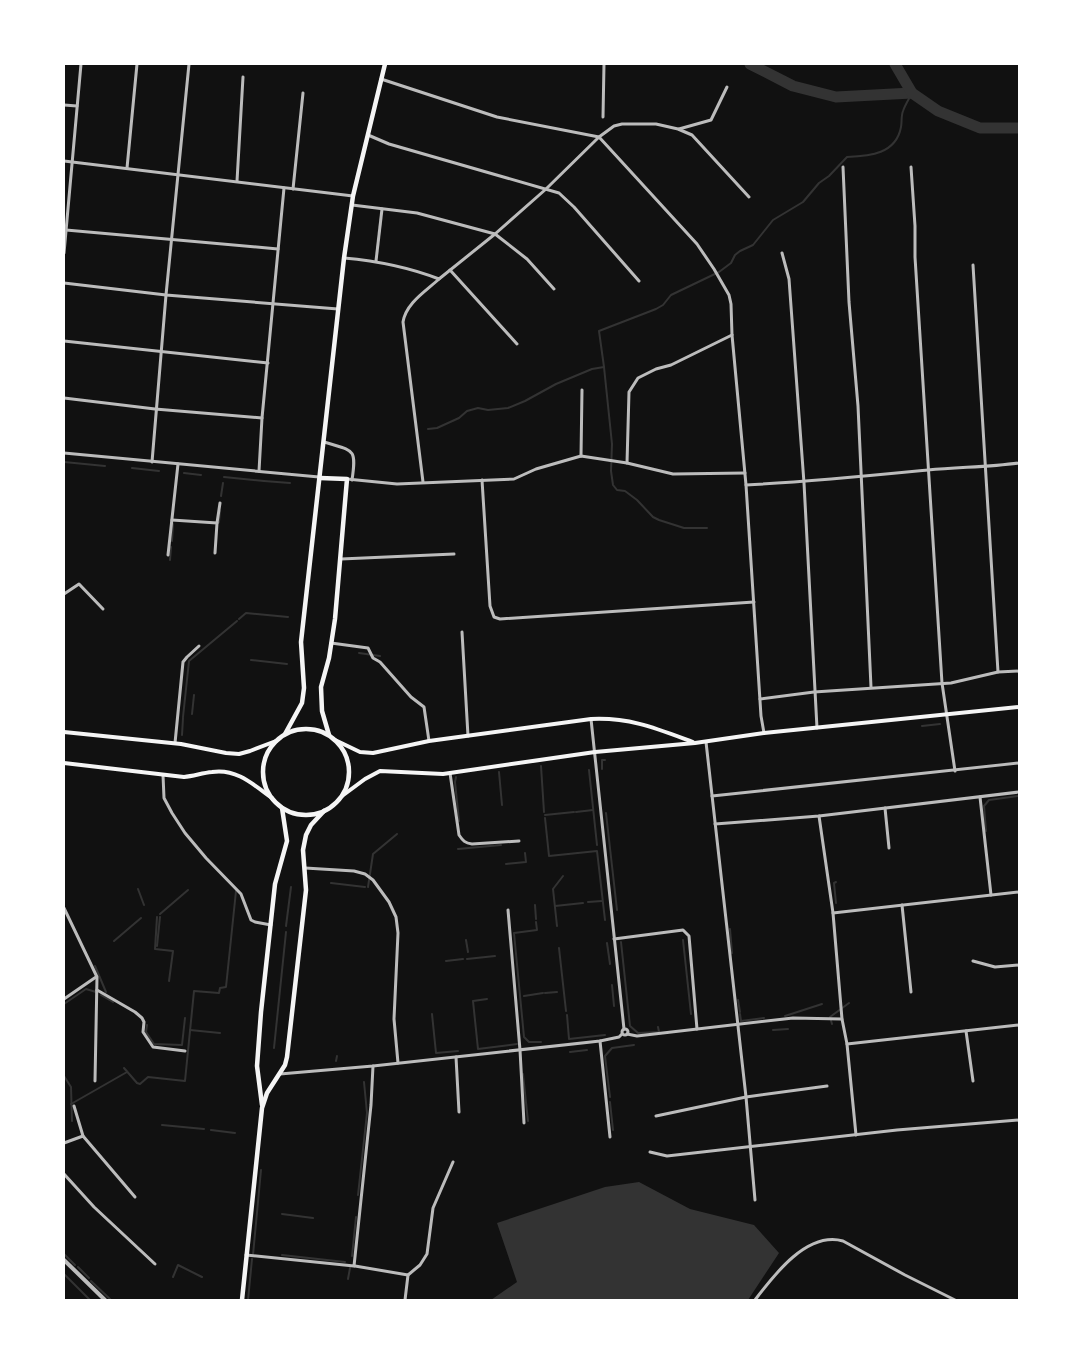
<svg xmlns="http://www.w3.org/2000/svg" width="1083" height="1364" font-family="'Zilla Slab',serif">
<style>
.water{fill:#333}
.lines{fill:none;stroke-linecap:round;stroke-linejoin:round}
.stream{stroke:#333;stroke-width:2}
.river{stroke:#333;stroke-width:11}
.minor{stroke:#bcbcbc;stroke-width:3}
.tertiary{stroke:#bcbcbc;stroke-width:4}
.secondary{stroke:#f5f5f5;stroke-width:4}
.primary{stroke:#f5f5f5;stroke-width:4.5}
</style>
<rect width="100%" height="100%" fill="#111"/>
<polygon class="water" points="639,1182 690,1209 754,1225 779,1253 748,1300 491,1300 517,1282 497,1223 605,1187"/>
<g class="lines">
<g class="stream">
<polyline points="604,367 612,444 611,471 613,485 617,490 625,491 637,500 653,517 659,520 684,528 707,528"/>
<path d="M428 429 437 428 459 418 467 411 478 408 488 410 508 408 525 401 556 384 592 369 604 367 599 331 656 309 663 305 671 295 719 272 731 263 735 255 740 251 753 245 773 220 803 202 819 183 829 176 847 157C870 156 896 154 901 127 902 122 901 116 903 111 905 105 909 99 912 93"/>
<polyline points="64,462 105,466"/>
<polyline points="132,468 159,471"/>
<polyline points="184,473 201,475"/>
<polyline points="224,477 264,481"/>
<polyline points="264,481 290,483"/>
<polyline points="221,496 223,483"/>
<polyline points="219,522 220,511"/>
<polyline points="172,541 173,524"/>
<polyline points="170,560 171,547"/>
<polyline points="239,619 246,613 288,617"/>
<polyline points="359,653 380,656"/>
<polyline points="251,660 287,664"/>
<polyline points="192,714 194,695"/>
<polyline points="183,717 189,661 237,621"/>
<polyline points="922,726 940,724"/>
<polyline points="182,735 183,718"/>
<polyline points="541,766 544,812"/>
<polyline points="602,769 602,760 605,760"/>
<polyline points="589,770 597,845"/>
<polyline points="499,772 502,805"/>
<polyline points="456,777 455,782 459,821"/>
<polyline points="576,812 593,810"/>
<polyline points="606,813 617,910"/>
<polyline points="545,815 574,812"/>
<polyline points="545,818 549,856 597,851 605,920"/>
<polyline points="986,831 984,806 989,800 1018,796"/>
<polyline points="458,849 501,845"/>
<polyline points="506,864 526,862 525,853"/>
<polyline points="836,882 834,883 836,903"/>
<polyline points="331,883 365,887"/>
<polyline points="368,887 373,854 397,834"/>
<polyline points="138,889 144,905"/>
<polyline points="588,902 602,901"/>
<polyline points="535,905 536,919"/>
<polyline points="555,906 583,903"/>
<polyline points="160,914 188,890"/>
<polyline points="157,917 155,949 173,951 169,981"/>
<polyline points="536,922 537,930 514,933 524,1037 529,1042 541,1042"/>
<polyline points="286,926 291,887"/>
<polyline points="557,926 553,889 563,876"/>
<polyline points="730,929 732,953"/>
<polyline points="466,940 468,952"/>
<polyline points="683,940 691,1014"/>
<polyline points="114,941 141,918"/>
<polyline points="621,942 630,1026 638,1033 659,1032 658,1027"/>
<polyline points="607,943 610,964"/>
<polyline points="157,946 160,917"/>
<polyline points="559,948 566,1011"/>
<polyline points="467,959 495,956"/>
<polyline points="446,961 463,959"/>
<polyline points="95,966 106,992"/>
<polyline points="612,985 614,1006"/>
<polyline points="545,993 557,992"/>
<polyline points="101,995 113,1002"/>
<polyline points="524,996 543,993"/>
<polyline points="487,999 473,1001 478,1049 517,1044"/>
<polyline points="738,1000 740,1012"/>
<polyline points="64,1004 86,989 96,992"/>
<polyline points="432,1014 436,1053 458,1051"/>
<polyline points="740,1014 741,1021 764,1018"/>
<polyline points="567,1015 569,1039 605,1035"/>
<polyline points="785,1016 822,1004"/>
<polyline points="832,1024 830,1017 849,1003"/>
<polyline points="147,1025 146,1032 154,1044 182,1045 185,1018"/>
<polyline points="190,1030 220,1033"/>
<polyline points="773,1030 788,1029"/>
<polyline points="274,1048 286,932"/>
<polyline points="570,1052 587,1050"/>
<polyline points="336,1061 337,1056"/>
<polyline points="124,1068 137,1083 140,1084 148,1077 185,1081 194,991 219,993 220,988 226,987 236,891"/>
<polyline points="523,1074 528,1121"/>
<polyline points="64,1076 71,1087 72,1121"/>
<polyline points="610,1097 605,1056 612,1048 634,1045"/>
<polyline points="610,1102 613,1130"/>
<polyline points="71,1104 127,1072"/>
<polyline points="162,1125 204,1129"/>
<polyline points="211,1130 235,1133"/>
<polyline points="358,1195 367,1113 364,1082"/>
<polyline points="282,1214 313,1218"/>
<polyline points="64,1254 75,1265"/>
<polyline points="253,1255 261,1170"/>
<polyline points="282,1255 345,1262"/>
<polyline points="352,1256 356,1217"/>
<polyline points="78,1267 89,1278"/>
<polyline points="64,1274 90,1300"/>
<polyline points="173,1277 178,1265 202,1277"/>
<polyline points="348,1279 350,1268"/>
<polyline points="91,1281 111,1300"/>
<polyline points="248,1300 252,1259"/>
</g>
<g class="river">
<polyline points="750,64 793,86 836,97 912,93"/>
<polyline points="895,64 912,93 938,111 980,128 1019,128"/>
</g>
<g class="minor">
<polyline points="381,79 497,117 599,137 697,244 714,269 729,295 731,304 732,335 746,485 761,716 764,733"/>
<polyline points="64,105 77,106"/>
<polyline points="603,117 604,64"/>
<polyline points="679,129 711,120 727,87"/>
<polyline points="368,135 389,144 559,193 574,207 639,281"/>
<polyline points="64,161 353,196"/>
<polyline points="843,167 849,302 858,406 871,687"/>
<polyline points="911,167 915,226 915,257 942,683 955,771"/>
<polyline points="127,168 137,64"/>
<polyline points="237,181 243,77"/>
<polyline points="293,189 303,93"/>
<polyline points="352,205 417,213 495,234 527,259 554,289"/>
<polyline points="66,230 278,249"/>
<polyline points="64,253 81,64"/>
<polyline points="782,253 789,279 804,483 817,728"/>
<path d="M344 258C378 261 408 267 439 279L495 234 546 189 599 137 614 126 622 124H656L678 129 692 135 749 197"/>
<polyline points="376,261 382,209"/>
<polyline points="973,265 998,672"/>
<polyline points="450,270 517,344"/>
<polyline points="64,283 166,295 338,309"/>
<polyline points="64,341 268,363"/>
<polyline points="64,398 155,409 262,418"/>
<path d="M324 442C353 451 357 447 352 480"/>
<polyline points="64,453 319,477"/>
<polyline points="581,456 582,390"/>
<polyline points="152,462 166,295 189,64"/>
<polyline points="627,463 629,392 638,378 656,369 671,365 732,335"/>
<polyline points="259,471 262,418 284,188"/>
<polyline points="347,479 397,484 514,479 536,469 581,456 627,463 673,474 745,473"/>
<polyline points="482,480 490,606 494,617 500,619 754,602"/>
<path d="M423 482 403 322C406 303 426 291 439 279"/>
<path d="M746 485C807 482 867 476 928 470 959 467 989 467 1019 463"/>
<polyline points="172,520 217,523 215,553"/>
<polyline points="217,523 220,503"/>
<polyline points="168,555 178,464"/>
<polyline points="341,559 454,554"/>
<polyline points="64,594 79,584 103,609"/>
<polyline points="462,632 468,736"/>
<polyline points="331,643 368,648 373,658 380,662 411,697 424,707 429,741"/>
<polyline points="760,699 814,692 951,683 998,672 1019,671"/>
<polyline points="591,719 624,1029"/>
<polyline points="706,742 746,1097 755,1200"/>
<polyline points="175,743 183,662 187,657 199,646"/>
<path d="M450 773 459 835C463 841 465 843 472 844L519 841"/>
<polyline points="163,775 164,798 172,813 185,833 206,858 241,894 251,920 255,922 271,925"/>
<polyline points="712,796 1019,763"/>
<polyline points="980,797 991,895"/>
<polyline points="885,808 889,848"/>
<polyline points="819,816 833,913 842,1019 847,1044 856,1135"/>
<polyline points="715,824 819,816 1019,792"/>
<polyline points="305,868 354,871 365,874 373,880 389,902 396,917 398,933 394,1019 398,1063"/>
<polyline points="902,905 911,992"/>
<polyline points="64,908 97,977 95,1081"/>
<polyline points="508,910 520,1050 524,1123"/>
<polyline points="833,913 1019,892"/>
<polyline points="614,939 683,930 689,936 697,1029"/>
<polyline points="973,961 995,967 1019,965"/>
<polyline points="97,990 135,1012 142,1018 144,1022 143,1032 153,1047 185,1051"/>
<polyline points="64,999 96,977"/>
<circle cx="625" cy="1032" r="3"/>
<polyline points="966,1031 973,1081"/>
<polyline points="627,1034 637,1036 793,1018 842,1019"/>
<polyline points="600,1041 610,1137"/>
<polyline points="847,1044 1019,1025"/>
<polyline points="456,1057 459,1112"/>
<polyline points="280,1074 373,1066 600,1041 619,1037 622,1034"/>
<polyline points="74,1106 83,1136"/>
<polyline points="656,1116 746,1097 827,1086"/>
<polyline points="64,1143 83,1136 135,1197"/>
<polyline points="650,1152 667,1156 897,1130 1019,1120"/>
<polyline points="64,1174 94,1207 155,1264"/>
<polyline points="246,1255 354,1266 371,1105 373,1066"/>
<polyline points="355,1266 408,1275"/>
<polyline points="405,1300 408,1275 420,1265 427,1254 433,1208 453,1162"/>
<path d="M755 1300C774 1275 807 1231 843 1241L905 1275 955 1300"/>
</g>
<polyline class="tertiary" points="64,1260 105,1300"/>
<g class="secondary">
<polyline points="64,732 181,744 226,753 239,754 250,751 276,741"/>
<path d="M335 740 360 752 373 753 429 741 591 719C630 717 658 729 693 742"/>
<path d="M64 763 184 777C194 776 202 773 212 772 236 768 254 785 272 798"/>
<polyline points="342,796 365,779 380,771 443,774 595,752 695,743 764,733 1019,707"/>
</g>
<g class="primary">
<polyline points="320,478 347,479 335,619 329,658 321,687 322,711 329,735"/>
<circle cx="306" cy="772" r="43"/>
<polyline points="285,734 302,703 304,688 301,642 344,258 353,196 385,64"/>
<polyline points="262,1105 257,1066 261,1012 275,884 287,841 282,808"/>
<polyline points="242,1300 262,1108 267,1093 285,1065 287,1057 306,890 303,850 306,835 311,825 324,811"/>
</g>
</g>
<rect width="1083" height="1364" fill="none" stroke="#ffffff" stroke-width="130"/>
</svg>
